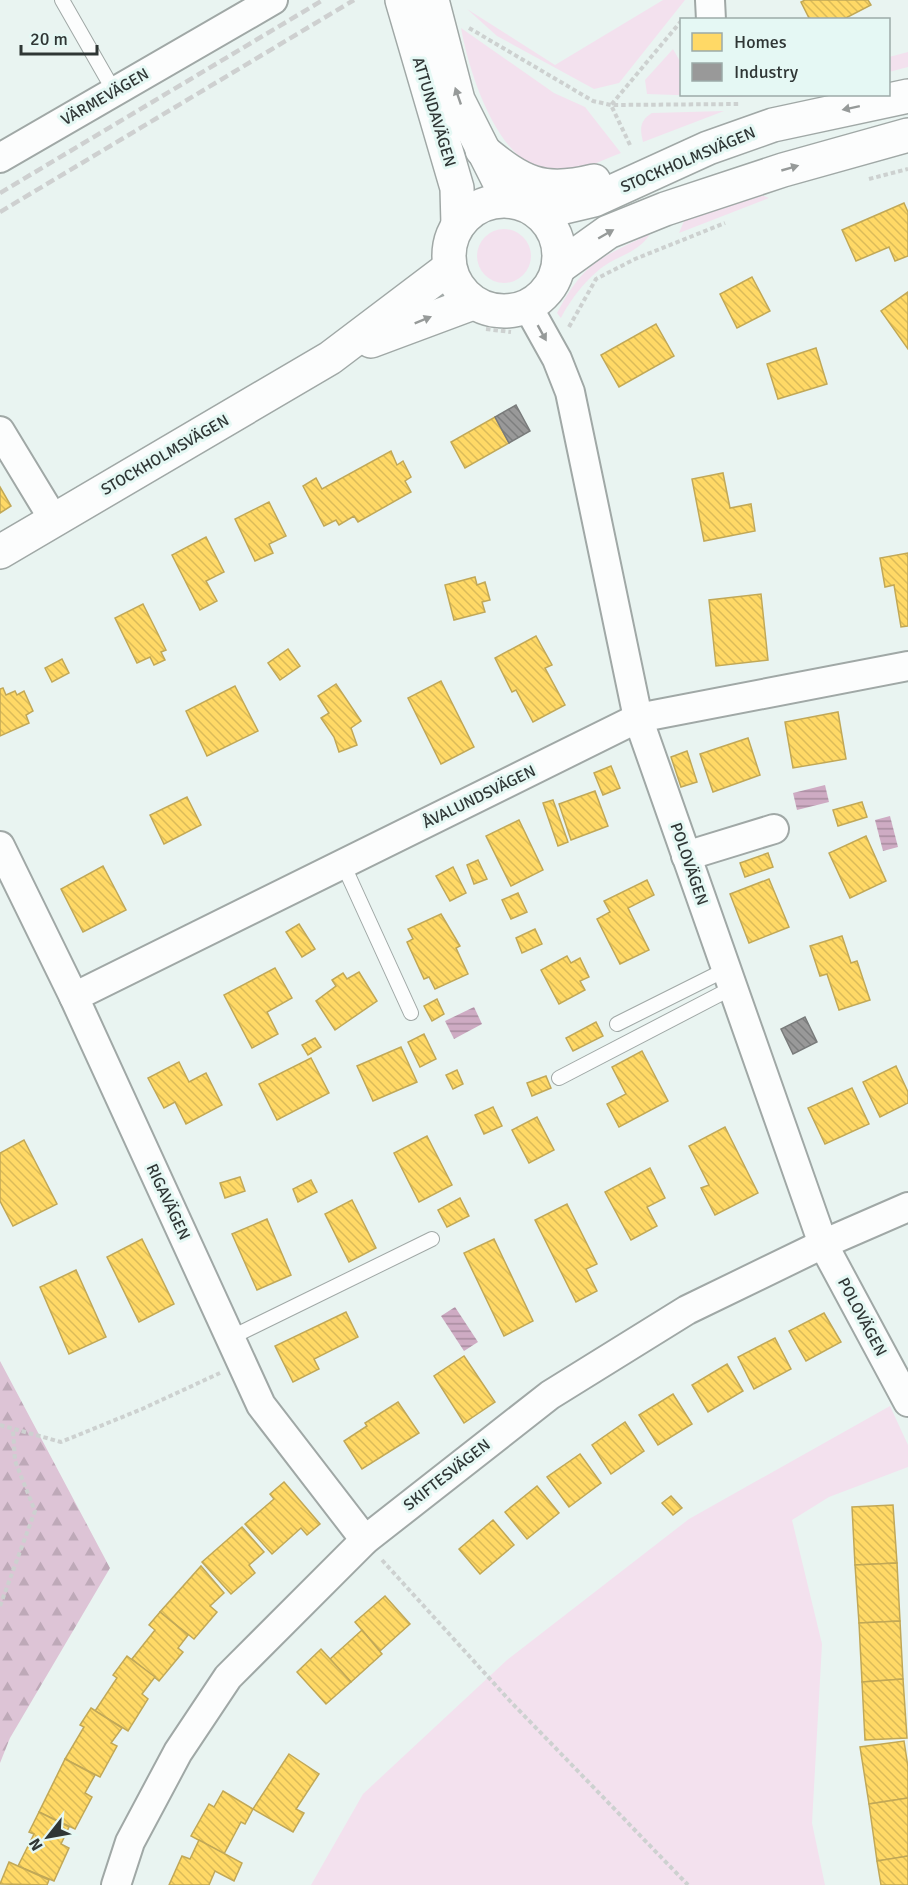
<svg xmlns="http://www.w3.org/2000/svg" width="908" height="1885" font-family="Signika,sans-serif">
<style>
.green{fill:#f3e1ee}
.forest{fill:url(#forest-firs)}
.water{fill:url(#water-rules)}
.homes{fill:url(#homes-back-hatch);stroke:#c1a857;stroke-width:1.5}
.industry{fill:url(#industry-back-hatch);stroke:#797b7b;stroke-width:1.5}
.lines{fill:none;stroke-linecap:round;stroke-linejoin:round}
.service-casing{stroke:#a0a8a6;stroke-width:16}
.minor-casing{stroke:#a0a8a6;stroke-width:32}
.tertiary-casing{stroke:#a0a8a6;stroke-width:36}
.secondary-casing{stroke:#a0a8a6;stroke-width:36}
.path{stroke:#cdd1d0;stroke-width:4;stroke-dasharray:4.5 3;stroke-linecap:butt}
.service{stroke:#fcfdfd;stroke-width:14}
.minor{stroke:#fcfdfd;stroke-width:28}
.tertiary{stroke:#fcfdfd;stroke-width:33}
.secondary{stroke:#fcfdfd;stroke-width:33}
.rail{stroke:#ced0d0;stroke-width:4.5;stroke-dasharray:9 4.5;stroke-linecap:butt}
.oneway{fill:#969a99}
.labels{text-anchor:middle;dominant-baseline:central;stroke-width:6;stroke-linejoin:round;paint-order:stroke}
.street-label{font-size:16px;fill:#2f3635;stroke:#e5f8f4}
</style>
<defs>
<pattern id="forest-firs" width="22" height="20" patternUnits="userSpaceOnUse" patternTransform="scale(1.5)"><rect width="22" height="20" fill="#ddc4d6"/><path d="M5 1l3.5 6h-7zM16 11l3.5 6h-7z" fill="#bea9b8"/></pattern>
<pattern id="water-rules" width="6" height="5" patternUnits="userSpaceOnUse" patternTransform="scale(1.5)"><rect width="6" height="5" fill="#ceabc3"/><path d="M0 2.5h6" fill="none" stroke="#a88c9f"/></pattern>
<pattern id="homes-back-hatch" width="6" height="6" patternUnits="userSpaceOnUse" patternTransform="scale(1.5)"><rect width="6" height="6" fill="#ffd966"/><path d="M-1 5l2 2M0 0l6 6M5-1l2 2" fill="none" stroke="#dbbb59"/></pattern>
<pattern id="industry-back-hatch" width="6" height="6" patternUnits="userSpaceOnUse" patternTransform="scale(1.5)"><rect width="6" height="6" fill="#999"/><path d="M-1 5l2 2M0 0l6 6M5-1l2 2" fill="none" stroke="#7d7e7e"/></pattern>
</defs>
<rect width="100%" height="100%" fill="#e9f4f1"/>
<g class="green">
<polygon points="663,0 685,0 619,83 594,89 497,36 467,9 555,65"/>
<path d="M461 28 554 93 585 107 621 153C600 161 577 173 555 172 499 171 469 72 461 28Z"/>
<polygon points="673,49 681,63 682,94 775,95 731,97 647,94 645,80"/>
<polygon points="908,52 908,67 889,72 889,57"/>
<path d="M724 111 643 142C640 129 639 121 652 113Z"/>
<polygon points="759,194 769,198 679,233 684,221 746,196"/>
<circle cx="504" cy="256" r="27"/>
<path d="M650 234C639 252 620 255 604 266 587 278 570 300 561 318L557 313C584 262 600 258 650 234Z"/>
<polygon points="890,1406 908,1445 908,1467 829,1497 792,1520 822,1644 812,1823 825,1885 311,1885 363,1794 507,1660 689,1519"/>
</g>
<polygon class="forest" points="0,1361 110,1568 10,1738 0,1763"/>
<g class="water">
<polygon points="825,785 829,802 797,810 793,793"/>
<polygon points="890,816 898,847 883,851 875,820"/>
<polygon points="474,1007 482,1024 454,1039 445,1021"/>
<polygon points="455,1307 478,1342 464,1351 441,1316"/>
</g>
<g class="homes">
<polygon points="805,0 868,0 871,5 842,20 810,20 801,2"/>
<polygon points="904,203 908,212 908,256 895,261 889,247 856,261 842,230"/>
<polygon points="752,277 770,311 737,328 720,294"/>
<polygon points="908,292 908,349 881,311"/>
<polygon points="656,324 674,356 619,387 601,355"/>
<polygon points="816,348 827,384 778,399 767,364"/>
<polygon points="495,417 509,443 465,468 451,442"/>
<polygon points="391,451 397,465 403,461 411,477 405,481 411,492 358,522 354,516 339,525 336,520 324,526 303,486 316,478 322,489"/>
<polygon points="723,473 730,508 751,504 755,531 704,541 692,479"/>
<polygon points="0,487 11,506 0,513"/>
<polygon points="269,502 286,536 269,544 273,553 255,561 235,519"/>
<polygon points="206,537 224,572 206,581 217,601 200,610 172,555"/>
<polygon points="908,553 908,626 901,627 894,585 885,587 880,558"/>
<polygon points="475,577 477,585 485,582 490,600 482,602 485,612 454,620 445,585"/>
<polygon points="761,594 768,660 716,666 709,600"/>
<polygon points="143,604 166,650 161,652 165,660 154,665 150,657 137,663 115,618"/>
<polygon points="536,636 552,665 545,668 565,705 533,722 516,690 512,692 495,658"/>
<polygon points="288,649 300,666 280,680 268,663"/>
<polygon points="62,659 69,673 52,682 45,668"/>
<polygon points="441,681 474,747 441,764 408,698"/>
<polygon points="336,684 361,721 351,728 357,745 339,752 334,737 321,718 329,713 318,696"/>
<polygon points="235,686 258,731 207,756 186,711"/>
<polygon points="3,688 6,695 15,691 17,695 24,691 33,711 26,715 29,723 0,736 0,689"/>
<polygon points="838,712 846,759 793,768 785,722"/>
<polygon points="748,738 760,775 713,792 700,754"/>
<polygon points="687,751 697,782 681,787 671,757"/>
<polygon points="611,766 620,788 603,795 594,773"/>
<polygon points="595,791 608,826 571,840 559,804"/>
<polygon points="187,797 201,825 164,844 150,815"/>
<polygon points="553,800 568,842 558,846 543,803"/>
<polygon points="862,802 867,817 838,826 833,810"/>
<polygon points="519,820 543,870 511,886 486,836"/>
<polygon points="866,836 886,881 850,898 829,853"/>
<polygon points="768,853 773,867 745,877 740,863"/>
<polygon points="478,860 487,879 474,884 467,865"/>
<polygon points="103,866 126,910 83,932 61,889"/>
<polygon points="453,867 466,893 450,901 436,876"/>
<polygon points="769,879 789,927 749,943 730,894"/>
<polygon points="647,880 654,895 628,908 649,950 620,964 597,919 610,912 604,901"/>
<polygon points="518,893 527,912 511,919 502,900"/>
<polygon points="441,914 460,946 456,948 468,974 435,989 429,977 424,979 407,942 413,939 408,929"/>
<polygon points="299,924 315,949 302,957 286,932"/>
<polygon points="535,929 542,944 522,953 516,938"/>
<polygon points="842,936 851,963 857,961 870,1000 839,1010 827,974 820,976 810,946"/>
<polygon points="567,956 571,963 580,958 589,977 580,981 585,990 559,1004 541,970"/>
<polygon points="275,968 292,998 267,1012 278,1034 252,1048 224,995"/>
<polygon points="359,972 377,1001 335,1030 316,1001 336,986 332,980 343,973 347,979"/>
<polygon points="437,999 444,1014 432,1021 424,1006"/>
<polygon points="596,1022 603,1036 573,1051 566,1038"/>
<polygon points="424,1034 436,1059 420,1067 408,1042"/>
<polygon points="315,1038 321,1047 308,1055 302,1045"/>
<polygon points="401,1047 417,1082 373,1101 357,1066"/>
<polygon points="642,1051 668,1101 619,1127 607,1104 626,1094 612,1067"/>
<polygon points="311,1058 329,1093 277,1120 259,1084"/>
<polygon points="179,1062 189,1082 206,1073 222,1105 186,1124 175,1102 164,1108 148,1078"/>
<polygon points="896,1066 908,1092 908,1103 880,1117 863,1082"/>
<polygon points="457,1070 463,1084 453,1089 446,1075"/>
<polygon points="546,1076 551,1088 532,1096 527,1083"/>
<polygon points="852,1088 869,1124 825,1144 808,1108"/>
<polygon points="493,1107 502,1126 484,1134 475,1115"/>
<polygon points="537,1117 554,1150 529,1163 512,1130"/>
<polygon points="725,1127 758,1193 715,1215 701,1188 709,1185 689,1146"/>
<polygon points="427,1136 452,1185 419,1202 394,1153"/>
<polygon points="24,1140 57,1204 13,1226 0,1201 0,1153"/>
<polygon points="650,1168 665,1198 647,1207 657,1226 631,1240 605,1192"/>
<polygon points="240,1177 245,1191 225,1198 220,1183"/>
<polygon points="311,1180 317,1192 298,1202 293,1189"/>
<polygon points="460,1198 469,1216 447,1227 438,1210"/>
<polygon points="352,1200 376,1248 349,1262 325,1214"/>
<polygon points="567,1204 597,1264 586,1269 597,1291 576,1302 535,1220"/>
<polygon points="267,1219 291,1275 257,1290 232,1234"/>
<polygon points="142,1239 174,1304 139,1322 107,1257"/>
<polygon points="494,1239 533,1321 504,1336 464,1253"/>
<polygon points="76,1270 106,1337 69,1354 40,1287"/>
<polygon points="346,1312 358,1337 314,1359 319,1369 293,1382 275,1346"/>
<polygon points="824,1313 841,1342 806,1361 789,1331"/>
<polygon points="775,1338 791,1369 754,1389 738,1357"/>
<polygon points="464,1356 495,1402 464,1423 434,1376"/>
<polygon points="727,1364 743,1391 708,1412 692,1385"/>
<polygon points="673,1394 692,1424 658,1445 639,1415"/>
<polygon points="398,1402 419,1433 362,1469 344,1441 367,1426 365,1423"/>
<polygon points="625,1422 644,1451 611,1474 592,1445"/>
<polygon points="580,1454 601,1483 569,1507 547,1477"/>
<polygon points="284,1482 320,1524 307,1535 301,1528 272,1554 245,1524 274,1499 270,1494"/>
<polygon points="537,1486 559,1513 527,1539 505,1512"/>
<polygon points="671,1496 682,1508 673,1515 662,1503"/>
<polygon points="893,1505 897,1563 855,1565 852,1507"/>
<polygon points="493,1520 514,1545 480,1574 459,1549"/>
<polygon points="242,1527 264,1552 249,1565 255,1573 231,1594 202,1562"/>
<polygon points="897,1563 900,1621 859,1623 855,1565"/>
<polygon points="201,1566 224,1593 210,1606 217,1612 194,1639 160,1612"/>
<polygon points="385,1596 410,1624 380,1651 355,1622"/>
<polygon points="160,1612 188,1635 178,1648 183,1652 159,1681 132,1659 155,1630 149,1625"/>
<polygon points="900,1621 903,1679 862,1682 859,1623"/>
<polygon points="362,1630 382,1654 351,1682 330,1659"/>
<polygon points="321,1649 351,1682 326,1704 297,1672"/>
<polygon points="127,1656 155,1677 142,1694 148,1699 128,1731 95,1711 117,1678 113,1675"/>
<polygon points="903,1679 907,1738 865,1740 862,1682"/>
<polygon points="91,1708 122,1728 111,1743 117,1746 100,1777 65,1759 84,1727 80,1725"/>
<polygon points="904,1741 908,1767 908,1798 869,1804 860,1747"/>
<polygon points="289,1754 319,1774 296,1809 304,1813 293,1832 253,1809"/>
<polygon points="65,1759 95,1775 85,1793 92,1797 75,1829 39,1812"/>
<polygon points="223,1791 253,1809 245,1824 241,1822 224,1854 191,1836 209,1804 214,1807"/>
<polygon points="908,1798 908,1856 877,1861 869,1804"/>
<polygon points="39,1812 69,1827 61,1844 69,1848 54,1881 18,1866 34,1834 29,1832"/>
<polygon points="199,1840 242,1863 234,1881 215,1871 209,1885 169,1885 182,1856 190,1859"/>
<polygon points="908,1856 908,1885 881,1885 877,1861"/>
<polygon points="9,1862 49,1880 47,1885 0,1884"/>
</g>
<g class="industry">
<polygon points="516,405 530,431 509,443 495,417"/>
<polygon points="805,1017 817,1042 793,1054 781,1029"/>
</g>
<g class="lines">
<g class="service-casing">
<g id="service">
<polyline points="62,0 114,91"/>
<polyline points="343,864 411,1013"/>
<polyline points="617,1024 725,970"/>
<polyline points="559,1078 732,988"/>
<polyline points="230,1338 432,1239"/>
</g>
</g>
<g class="minor-casing">
<g id="minor">
<polyline points="710,0 711,20"/>
<polyline points="0,158 273,0"/>
<polyline points="528,307 557,359 570,392 638,718 823,1244 908,1402"/>
<polyline points="0,431 54,520"/>
<polyline points="0,846 74,997 261,1405 365,1540"/>
<polyline points="686,856 774,829"/>
<polyline points="74,997 638,718 908,666"/>
<polyline points="116,1885 130,1842 178,1752 228,1677 365,1540 550,1395 687,1310 823,1244 908,1207"/>
</g>
</g>
<g class="tertiary-casing">
<g id="tertiary">
<polyline points="402,0 457,188 458,225"/>
<polyline points="432,0 458,100 509,201"/>
</g>
</g>
<g class="secondary-casing">
<g id="secondary">
<path d="M482 150C522 183 542 194 594 181"/>
<circle cx="504" cy="256" r="55"/>
<polyline points="539,213 594,200 708,148 773,125 908,96"/>
<polyline points="559,267 608,232 665,209 783,170 908,135"/>
<polyline points="371,341 473,303"/>
<polyline points="0,552 330,358 449,268"/>
</g>
</g>
<g class="path">
<polyline points="469,28 593,101 611,105 741,104"/>
<polyline points="630,145 611,105 682,20"/>
<polyline points="869,179 908,169"/>
<polyline points="569,327 596,279 635,259 725,223"/>
<polyline points="486,329 511,332"/>
<polyline points="0,1425 61,1442 142,1409 220,1373"/>
<polyline points="382,1560 510,1701 688,1885"/>
<polyline points="0,1606 35,1511 15,1461 13,1430"/>
</g>
<use href="#service" class="service"/>
<use href="#minor" class="minor"/>
<use href="#tertiary" class="tertiary"/>
<use href="#secondary" class="secondary"/>
<g class="rail">
<polyline points="0,193 323,0"/>
<polyline points="0,212 354,0"/>
</g>
</g>
<defs><path id="oneway-solid" d="M-6-.8H1V-3.2L6.5 0L1 3.2V.8H-6Z" transform="scale(1.5)"/></defs>
<g class="oneway">
<use href="#oneway-solid" transform="translate(458 96) rotate(-109)"/>
<use href="#oneway-solid" transform="translate(851 108) rotate(168)"/>
<use href="#oneway-solid" transform="translate(790 168) rotate(-16)"/>
<use href="#oneway-solid" transform="translate(606 234) rotate(-30)"/>
<use href="#oneway-solid" transform="translate(423 320) rotate(-22)"/>
<use href="#oneway-solid" transform="translate(542 333) rotate(61)"/>
</g>
<g class="labels">
<g class="street-label">
<text transform="translate(105 97) rotate(-30)">VÄRMEVÄGEN</text>
<text transform="translate(434 112) rotate(73)">ATTUNDAVÄGEN</text>
<text transform="translate(688 160) rotate(-23)">STOCKHOLMSVÄGEN</text>
<text transform="translate(165 455) rotate(-30)">STOCKHOLMSVÄGEN</text>
<text transform="translate(479 797) rotate(-26)">ÅVALUNDSVÄGEN</text>
<text transform="translate(689 864) rotate(71)">POLOVÄGEN</text>
<text transform="translate(168 1202) rotate(65)">RIGAVÄGEN</text>
<text transform="translate(862 1317) rotate(62)">POLOVÄGEN</text>
<text transform="translate(447 1475) rotate(-38)">SKIFTESVÄGEN</text>
</g>
</g>
<rect x="680" y="18" width="210" height="78" fill="#e5f8f4" stroke="#9caaa8" stroke-width="1.5"/>
<rect x="692" y="33" width="30" height="18" fill="#ffd966" stroke="#9caaa8" stroke-width="1.5"/>
<text x="734" y="48" font-size="18" fill="#2f3635">Homes</text>
<rect x="692" y="63" width="30" height="18" fill="#999999" stroke="#9caaa8" stroke-width="1.5"/>
<text x="734" y="78" font-size="18" fill="#2f3635">Industry</text>
<g transform="translate(48 1837) rotate(239)" stroke="#e5f8f4" stroke-width="4.5" paint-order="stroke">
<path d="M0-4.5L10 22L0 15L-10 22Z" fill="#2f3635"/>
<text y="-9" font-size="16" font-weight="bold" text-anchor="middle" fill="#2f3635">N</text>
</g>
<path d="M21 45v9h76v-9" fill="none" stroke="#2f3635" stroke-width="3"/>
<text x="30" y="45" font-size="18" fill="#2f3635" stroke="#e5f8f4" stroke-width="4.5" paint-order="stroke">20 m</text>
</svg>
